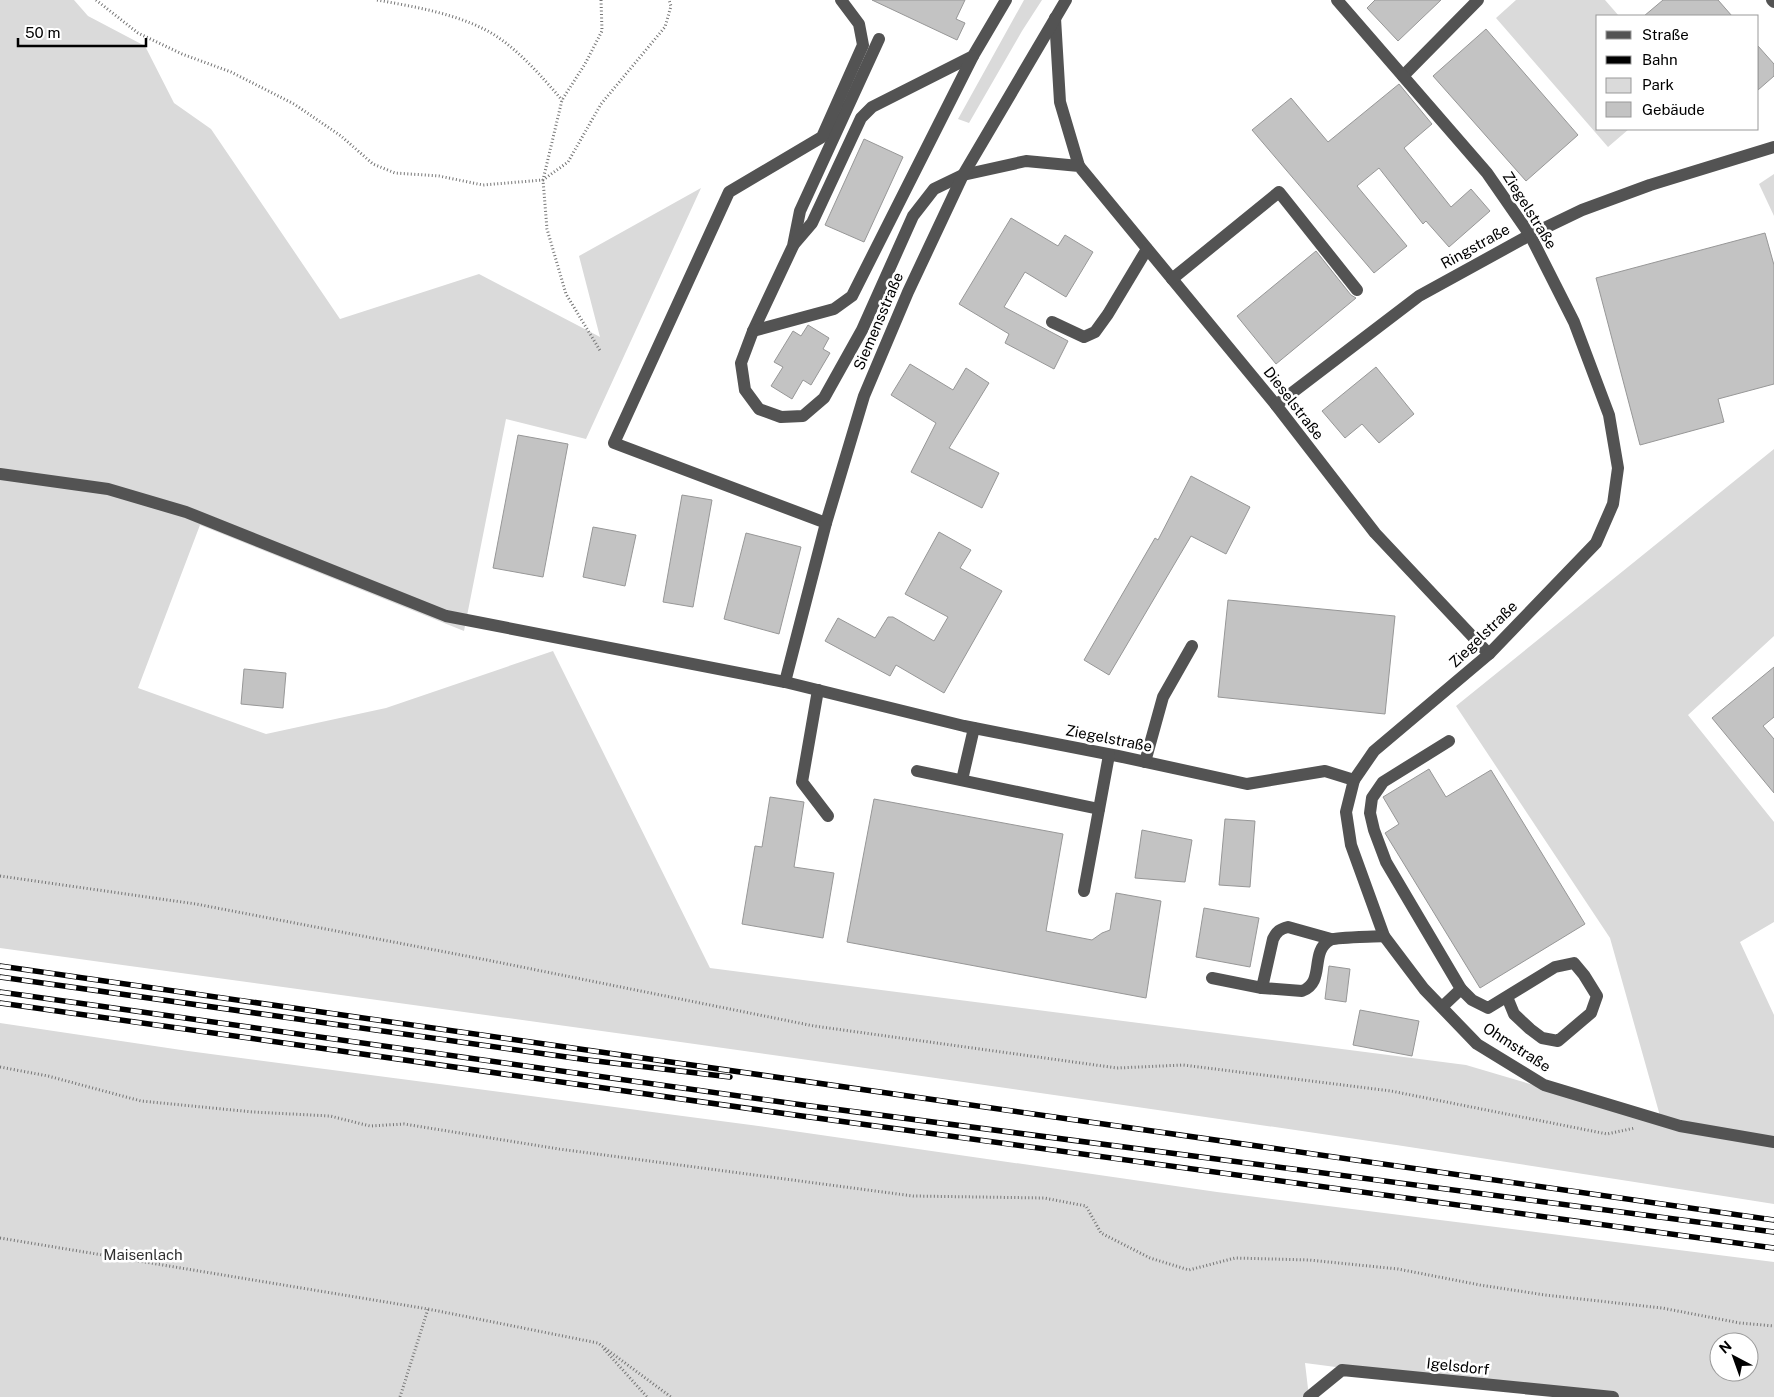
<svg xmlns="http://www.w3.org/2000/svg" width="1774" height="1397" font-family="'Public Sans',sans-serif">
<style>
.green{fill:#dadada;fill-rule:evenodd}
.building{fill:#c3c3c3;stroke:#979797}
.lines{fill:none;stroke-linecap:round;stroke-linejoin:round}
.path{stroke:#757575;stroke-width:3;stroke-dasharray:1 2.5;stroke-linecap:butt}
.minor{stroke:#535353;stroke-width:12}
.rail-casing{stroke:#000;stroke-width:5.5}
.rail{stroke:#fff;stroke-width:4;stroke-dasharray:11;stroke-linecap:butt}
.labels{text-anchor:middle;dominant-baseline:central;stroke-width:5;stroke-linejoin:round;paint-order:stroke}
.street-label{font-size:15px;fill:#000;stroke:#fff}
.park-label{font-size:15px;fill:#313131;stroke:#fff}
</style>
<rect width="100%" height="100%" fill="#fff"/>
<g class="green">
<path d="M0 0H74L88 16 145 46 174 103 211 129 340 319 479 274 600 337 579 256 701 188 586 439 506 419 464 631 200 525 138 688 266 734 386 708 553 651 710 968 1466 1065 1662 1123 1610 938 1456 706 1774 449V636L1688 715 1774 822V922L1740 942 1774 1015V1204C1184 1109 592 1030 0 948Z"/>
<polygon points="1024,0 1042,0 1022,31 969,123 958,119"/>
<polygon points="1516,0 1605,0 1619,16 1598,16 1598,129 1629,129 1608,147 1496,18"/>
<polygon points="1774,174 1774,216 1759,184"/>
<path d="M0 1023 188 1051 751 1125 1217 1192 1774 1262V1397H1566L1305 1363 1309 1397H0ZM1719 1342H1749V1372H1719Z"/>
</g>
<g class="building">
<polygon points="872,0 965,0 956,19 965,23 957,40"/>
<polygon points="1375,0 1441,0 1398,41 1367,8"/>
<polygon points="1663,0 1718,0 1732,16 1644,16"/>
<polygon points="1486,29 1578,135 1526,181 1433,76"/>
<polygon points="1758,46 1774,64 1774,76 1758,90"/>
<polygon points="1399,84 1432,124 1404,148 1451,207 1471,189 1490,211 1449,247 1426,221 1423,224 1379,168 1357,186 1407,246 1374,273 1252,130 1291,98 1328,142"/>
<polygon points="864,139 903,157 864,242 825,225"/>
<polygon points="1011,218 1058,246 1065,235 1093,252 1066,297 1025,272 1004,307 1068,341 1054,369 1005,343 1009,334 959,304"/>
<polygon points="1765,233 1774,265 1774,384 1718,399 1724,422 1640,445 1596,278"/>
<polygon points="1316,251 1351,295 1356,298 1276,364 1237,316"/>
<polygon points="808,325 829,338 823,349 830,353 811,385 803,380 792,399 771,386 783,367 774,362 793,331 801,336"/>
<polygon points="910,364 953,390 966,368 989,383 949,448 999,473 982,508 911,472 936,423 891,395"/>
<polygon points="1376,367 1414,414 1379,443 1362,424 1345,438 1322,411"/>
<polygon points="518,435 568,444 543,577 493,568"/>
<polygon points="1191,476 1250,507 1226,554 1191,536 1109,675 1084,660 1155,538 1158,540"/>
<polygon points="682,495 712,500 693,607 663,602"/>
<polygon points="593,527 636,535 625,586 583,577"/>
<polygon points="939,532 971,550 960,568 1002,591 944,693 896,665 890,676 825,641 838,618 875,638 888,617 893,617 934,641 948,617 905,594"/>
<polygon points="746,533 801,547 779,634 724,619"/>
<polygon points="1228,600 1395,616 1385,714 1218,697"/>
<polygon points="1774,667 1774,717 1763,726 1774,739 1774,793 1712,718"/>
<polygon points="244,669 286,673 283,708 241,704"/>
<polygon points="1429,769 1446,797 1491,770 1585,924 1480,988 1385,833 1399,824 1383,797"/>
<polygon points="770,797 804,802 794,867 834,873 823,938 742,924 755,846 762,847"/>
<polygon points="874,799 1063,834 1046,931 1092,940 1102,933 1110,930 1116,893 1161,901 1146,998 847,942"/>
<polygon points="1225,819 1255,821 1250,887 1219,885"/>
<polygon points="1142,830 1192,840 1185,882 1135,878"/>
<polygon points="1204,908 1259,918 1250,967 1196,957"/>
<polygon points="1329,966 1350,969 1346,1002 1325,999"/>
<polygon points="1360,1010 1419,1021 1412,1056 1353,1045"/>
</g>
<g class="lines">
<g class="path">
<polyline points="96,0 138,33 182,54 231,72 294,104 341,136 373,164 395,173 439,176 483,185 543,180 568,162 601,104 665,27 671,6 669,0"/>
<path d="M377 0C416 7 459 14 493 34 519 50 543 78 562 100"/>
<polyline points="601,0 602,31 585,64 562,100 543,180 547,229 566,294 601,352"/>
<polyline points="0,876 196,904 487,960 814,1026 1117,1068 1183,1065 1391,1091 1607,1134 1635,1128"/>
<polyline points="0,1067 48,1076 141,1101 253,1112 330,1116 370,1126 404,1124 559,1149 913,1196 1044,1198 1086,1206 1101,1233 1150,1258 1189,1270 1235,1258 1309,1260 1398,1269 1480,1285 1545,1295 1662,1308 1740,1323 1774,1326"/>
<polyline points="0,1238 428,1309 598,1343 671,1397"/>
<polyline points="604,1349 647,1397"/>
<polyline points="400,1397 428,1309"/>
</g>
<g class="minor">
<polyline points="1772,0 1774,2"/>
<polyline points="1055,18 1060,102 1079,166"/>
<polyline points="879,39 800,211 793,246 753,331 741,363 745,390 759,409 781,417 803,416 824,398 862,330 913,216 934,189 963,175 1026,161 1079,166 1276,405 1375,533 1489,654"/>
<polyline points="1403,76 1478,0"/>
<polyline points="794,244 812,223 861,118 872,107 973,56 1006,0"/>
<polyline points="1172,279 1279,192 1357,290"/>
<polyline points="1052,322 1084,337 1095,332 1108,314 1147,249"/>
<polyline points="753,331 834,309 852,296 973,56"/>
<polyline points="1276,405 1419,296 1530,235 1582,210 1650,185 1774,147"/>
<polyline points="0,474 108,489 186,512 446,616 785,682 964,726 1118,756 1247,784 1325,771 1354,780 1374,751 1489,654 1596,543 1613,504 1618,468 1609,415 1574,322 1530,235 1487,173 1337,0"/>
<polyline points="826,523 614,443 729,192 822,137 863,45 859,24 841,0"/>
<polyline points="785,682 826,523 864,396 908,292 963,175 1066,0"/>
<polyline points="818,690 802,782 828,816"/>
<polyline points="1145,762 1163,697 1192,646"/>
<polyline points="917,771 1099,809"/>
<polyline points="962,780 974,728"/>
<polyline points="1354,780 1346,812 1351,845 1384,936 1424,989 1477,1044 1544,1085 1680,1126 1774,1142"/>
<polyline points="1084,891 1109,755"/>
<path d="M1212 978 1262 988 1273 939C1277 931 1280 929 1288 927L1331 939"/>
<path d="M1262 988 1302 991C1326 982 1309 952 1330 940 1336 937 1373 937 1384 936"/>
<polyline points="1461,989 1472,1000 1488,1008 1555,967 1574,963 1584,975 1597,996 1591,1013 1558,1041 1542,1038 1530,1029 1514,1014 1507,997"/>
<polyline points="1442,1007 1461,989 1386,862 1374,830 1370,813 1372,798 1383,782 1449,741"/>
<polyline points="1309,1397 1342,1370 1613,1397"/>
</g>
<g class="rail-casing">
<g id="rail">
<polyline points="0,966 1774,1220"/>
<polyline points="0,977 588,1060 730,1077"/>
<polyline points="0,992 803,1105 1774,1232"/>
<polyline points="0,1003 802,1116 1774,1248"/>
</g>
</g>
<use href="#rail" class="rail"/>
</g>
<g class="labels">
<g class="street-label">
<text transform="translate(1530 210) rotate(58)">Ziegelstraße</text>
<text transform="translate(1475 246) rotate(-29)">Ringstraße</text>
<text transform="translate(878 321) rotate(-67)">Siemensstraße</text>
<text transform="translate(1294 403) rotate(52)">Dieselstraße</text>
<text transform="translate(1483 634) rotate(-44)">Ziegelstraße</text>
<text transform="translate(1109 738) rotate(11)">Ziegelstraße</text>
<text transform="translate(1517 1047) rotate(33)">Ohmstraße</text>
<text transform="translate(1458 1366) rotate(6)">Igelsdorf</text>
</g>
<g class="park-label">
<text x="143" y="1254">Maisenlach</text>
</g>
</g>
<rect x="1596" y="15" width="162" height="115" fill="#ffffff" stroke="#999999"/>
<rect x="1606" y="31" width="25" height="8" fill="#535353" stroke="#999999"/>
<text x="1642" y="40" font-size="15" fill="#000000">Straße</text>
<rect x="1606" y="56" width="25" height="8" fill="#000000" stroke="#999999"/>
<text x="1642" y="65" font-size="15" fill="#000000">Bahn</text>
<rect x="1606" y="78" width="25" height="15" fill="#dadada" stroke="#999999"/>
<text x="1642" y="90" font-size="15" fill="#000000">Park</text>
<rect x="1606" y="102" width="25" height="15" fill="#c3c3c3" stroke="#999999"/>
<text x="1642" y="115" font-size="15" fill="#000000">Gebäude</text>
<g transform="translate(1734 1357) rotate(319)"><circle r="24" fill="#ffffff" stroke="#999999"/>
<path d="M0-4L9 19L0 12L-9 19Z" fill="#000000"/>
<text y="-8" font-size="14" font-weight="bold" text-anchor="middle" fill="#000000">N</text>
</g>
<path d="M18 38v8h128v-8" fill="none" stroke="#000000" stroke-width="2.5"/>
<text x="25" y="38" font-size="15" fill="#000000" stroke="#ffffff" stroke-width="4" paint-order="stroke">50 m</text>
</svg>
